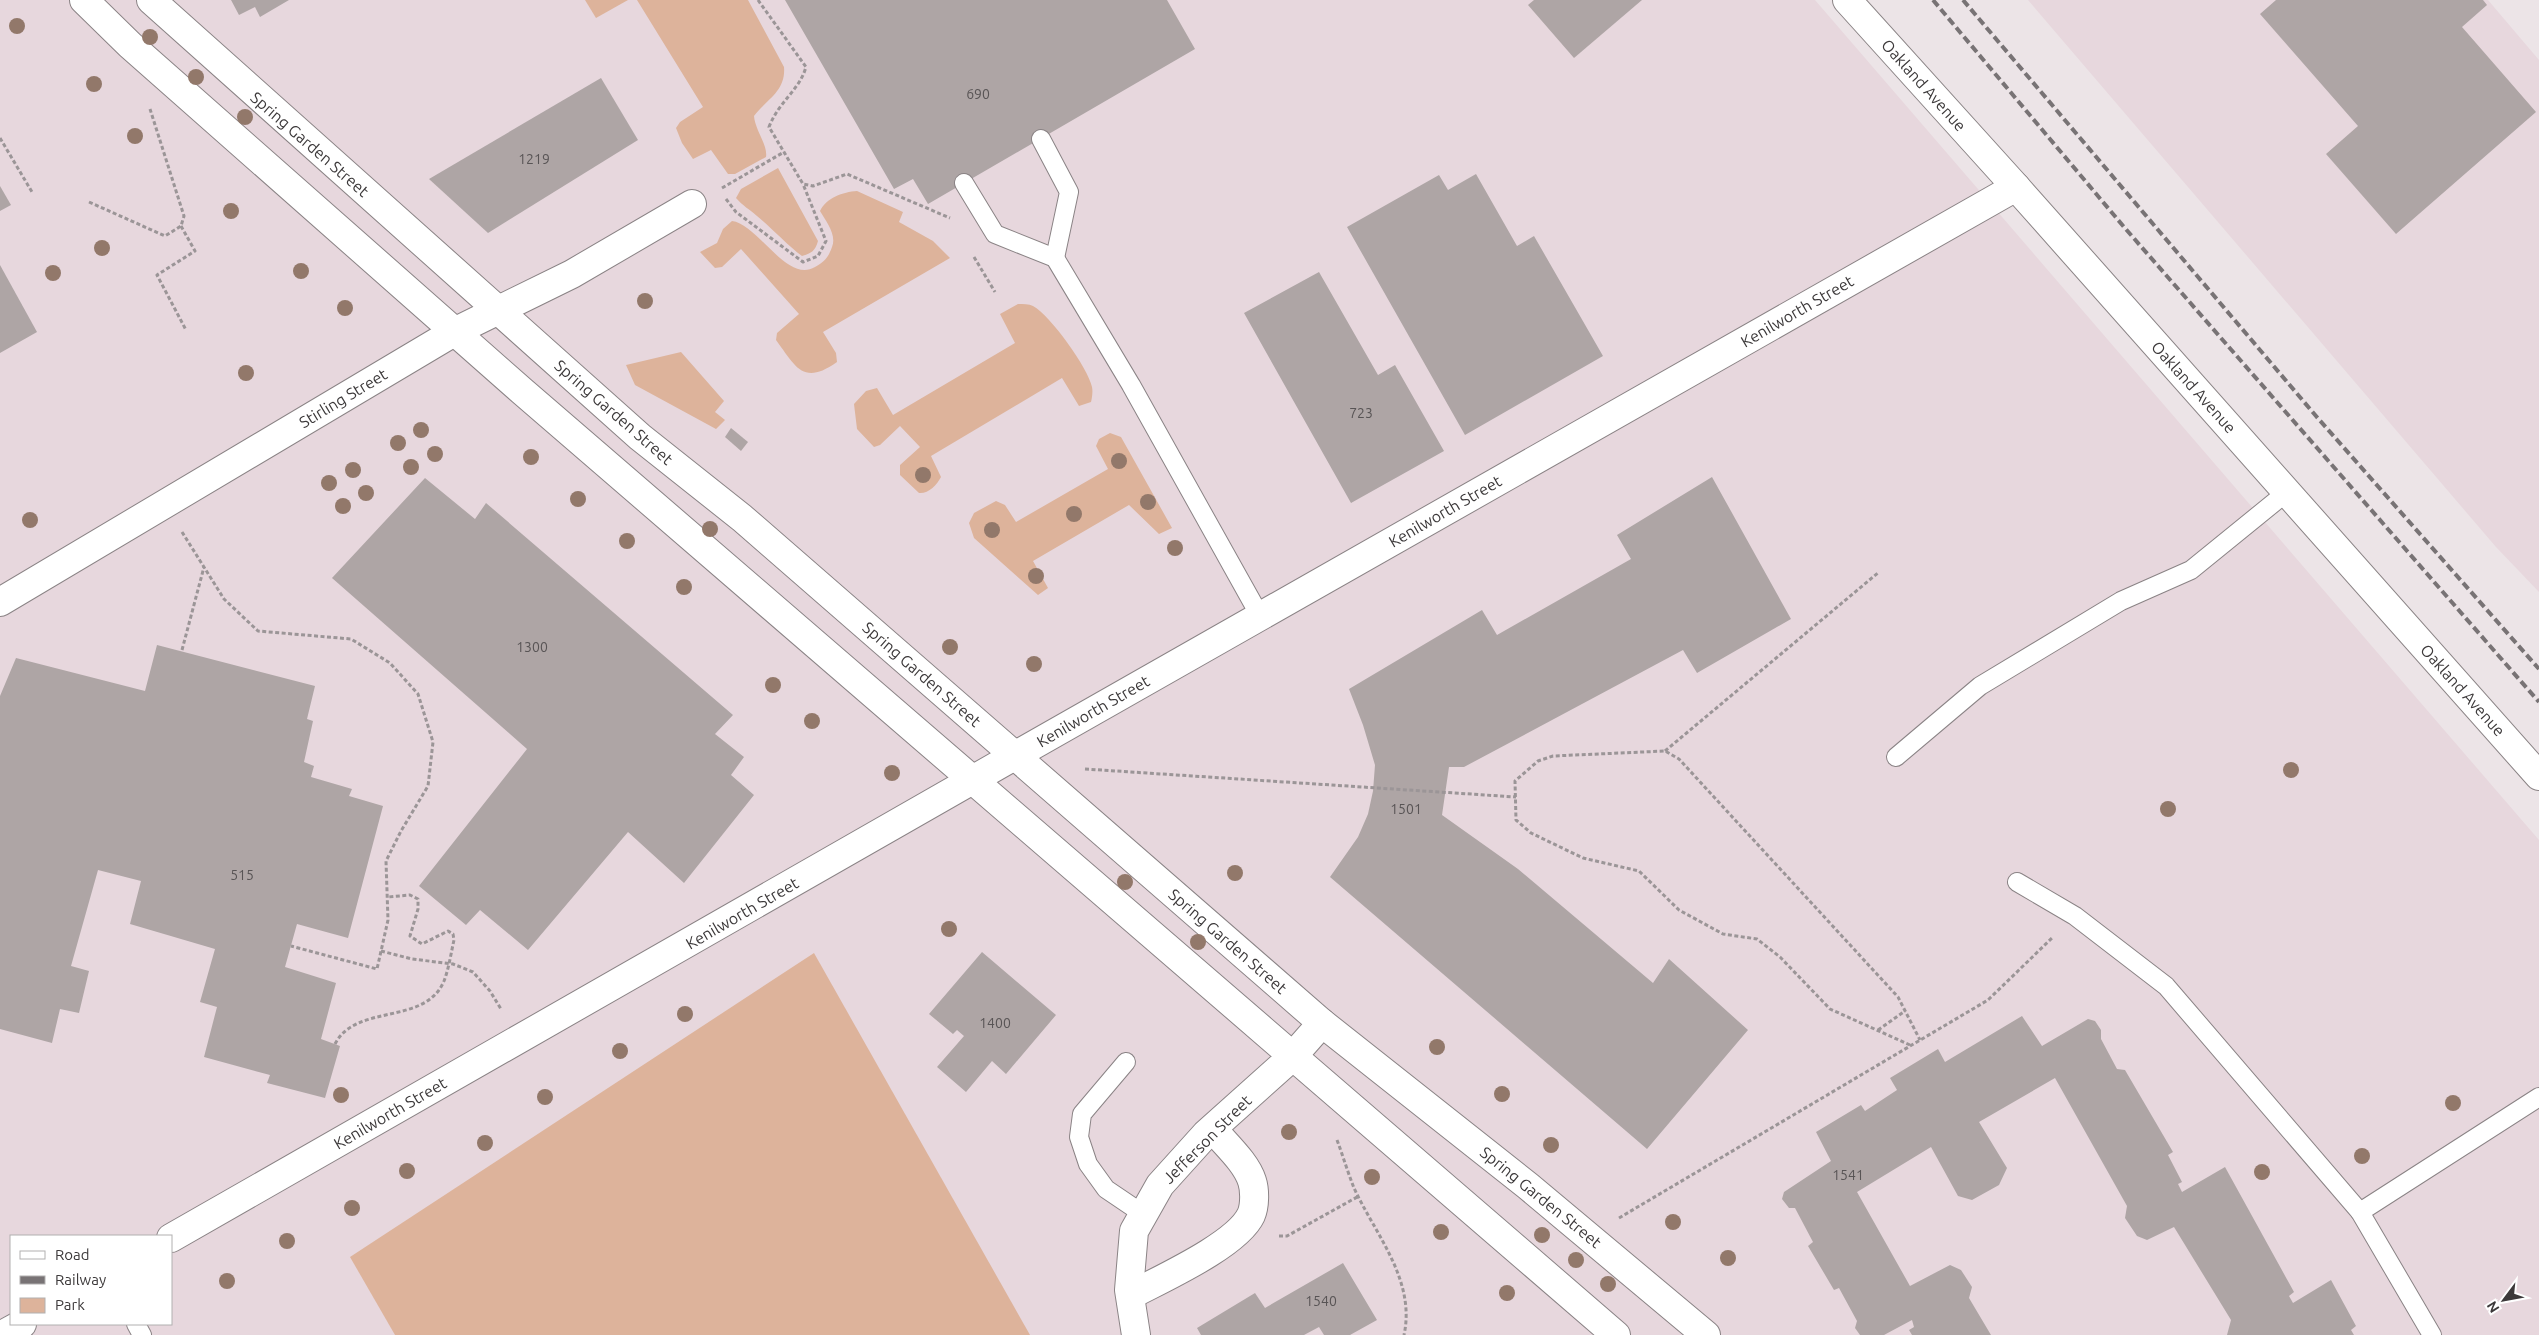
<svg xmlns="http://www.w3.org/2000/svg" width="2539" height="1335" font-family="Ubuntu,sans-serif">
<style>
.built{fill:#e7d7dd;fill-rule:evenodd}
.green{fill:#ddb39b}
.building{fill:#aea5a5}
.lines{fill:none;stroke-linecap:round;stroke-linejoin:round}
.service-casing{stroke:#8a8385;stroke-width:20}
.minor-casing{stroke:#8a8385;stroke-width:30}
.secondary-casing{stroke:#8a8385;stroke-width:30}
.path{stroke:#9b9597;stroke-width:3;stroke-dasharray:4 2.5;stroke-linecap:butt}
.service{stroke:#fff;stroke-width:18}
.minor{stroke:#fff;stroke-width:28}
.secondary{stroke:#fff;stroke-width:28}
.rail{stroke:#787375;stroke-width:4;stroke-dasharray:8 4;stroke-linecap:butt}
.tree{fill:#92786a}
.labels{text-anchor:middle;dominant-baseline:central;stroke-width:4.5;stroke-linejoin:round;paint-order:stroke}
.number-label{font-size:14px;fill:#585455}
.street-label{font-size:16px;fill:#3c393a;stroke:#fff}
</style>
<rect width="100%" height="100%" fill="#ece4e7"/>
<g class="built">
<path d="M0 0H1815L2539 840V1335H0ZM11 1236H171V1324H11Z"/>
<polygon points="2028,0 2488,0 2539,60 2539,592 2496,547"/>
</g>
<g class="green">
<polygon points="585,0 628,0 596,18"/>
<path d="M637 0H748L784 67C786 91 767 99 754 116 755 130 768 145 766 157L735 174H728L711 150 693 159 682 143 676 128 680 122 703 107Z"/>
<path d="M778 168 818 241C815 251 812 253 802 256 786 244 773 229 757 216 749 209 743 206 736 198L741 189Z"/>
<path d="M857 191 903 212 899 222 933 241 950 258 823 332 836 353 837 362C803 386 796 367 776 340L777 333 799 314 741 249 722 267 715 268 700 252 717 243 723 229 732 221C758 224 787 284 815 267 825 261 828 258 832 247 837 235 826 221 820 211 826 198 843 192 857 191Z"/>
<path d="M1018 304C1023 304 1029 304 1033 306 1051 316 1088 368 1092 387 1093 392 1092 398 1091 402L1079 406 1062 378 931 456 941 477C937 485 928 494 919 493L900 475V465L920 447 900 426 880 445 874 447 857 429 854 404 866 391 877 388 893 415 1015 343 1000 314Z"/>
<polygon points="681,352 724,401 715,412 725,420 716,429 635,385 626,365"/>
<polygon points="1110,433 1121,437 1172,528 1159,534 1129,505 1033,561 1048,588 1038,595 974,538 969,523 974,513 996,501 1005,505 1016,522 1108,469 1096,446 1099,439"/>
<polygon points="814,953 1030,1335 395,1335 350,1257"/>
</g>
<g class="building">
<polygon points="231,0 289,0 260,17 255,7 239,15"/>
<polygon points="785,0 1167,0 1195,49 928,204 913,179 894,189"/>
<polygon points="1534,0 1642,0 1574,58 1528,5"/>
<polygon points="2276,0 2483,0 2487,5 2462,27 2536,112 2396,234 2326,154 2358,126 2260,14"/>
<polygon points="601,78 638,140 488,233 429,179"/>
<polygon points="1476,174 1517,246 1534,236 1603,356 1465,435 1347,227 1439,175 1448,190"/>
<polygon points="0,186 11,205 0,211"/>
<polygon points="0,265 37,332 0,353"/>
<polygon points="1319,272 1378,375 1395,365 1444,451 1351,503 1244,313"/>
<polygon points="731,428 748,442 741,451 725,437"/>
<polygon points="1712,477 1791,619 1697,673 1683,650 1464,767 1449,767 1442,815 1518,869 1653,983 1669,959 1748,1030 1647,1149 1330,877 1358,837 1368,814 1373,791 1375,765 1363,725 1349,689 1482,610 1497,635 1631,559 1617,535"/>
<polygon points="425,478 475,519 486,503 733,715 715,734 744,757 731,775 754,795 684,883 628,832 528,950 480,910 466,925 419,886 527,749 332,578"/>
<polygon points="157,645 315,686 307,719 313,721 304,762 314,766 311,777 352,789 349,796 383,806 348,938 297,924 285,967 336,983 321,1039 340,1046 325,1098 267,1083 270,1075 204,1057 217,1007 200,1002 215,949 130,924 141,881 98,870 71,966 89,971 79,1013 60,1009 52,1043 0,1029 0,696 16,658 145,691"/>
<polygon points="982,952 1056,1015 1006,1074 992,1061 966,1092 937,1067 964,1036 957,1030 953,1034 929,1014"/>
<polygon points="2022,1016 2042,1046 2088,1019 2095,1021 2101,1030 2101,1039 2117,1069 2125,1070 2173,1152 2168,1155 2182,1182 2178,1184 2182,1192 2225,1167 2294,1292 2289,1296 2293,1303 2331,1280 2356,1326 2351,1330 2354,1335 2227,1335 2231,1320 2174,1227 2147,1240 2137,1236 2125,1218 2127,1206 2055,1078 1979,1122 2007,1168 1999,1185 1972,1200 1958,1196 1931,1147 1857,1192 1910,1286 1950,1265 1961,1270 1972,1287 1969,1298 1991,1335 1912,1335 1909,1330 1914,1327 1912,1320 1884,1335 1860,1335 1855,1328 1857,1321 1839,1288 1834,1290 1808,1246 1813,1242 1795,1208 1789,1208 1782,1199 1784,1192 1831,1161 1816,1132 1861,1105 1865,1111 1897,1090 1890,1078 1938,1049 1945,1062"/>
<polygon points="1343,1263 1377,1320 1350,1335 1324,1335 1319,1327 1304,1335 1201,1335 1197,1328 1255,1293 1265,1308"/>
</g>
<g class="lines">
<g class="service-casing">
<g id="service">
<polyline points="1041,139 1069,192 1055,258"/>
<polyline points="964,183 995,234 1055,258 1131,385 1260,616"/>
<polyline points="1896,757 1980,686 2121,601 2191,570 2287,492"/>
<polyline points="2017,882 2075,916 2166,986 2360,1212 2539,1097"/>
<polyline points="1126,1062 1082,1114 1079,1137 1088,1164 1106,1189 1143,1214"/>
<polyline points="2360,1212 2432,1335"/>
<polyline points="136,1324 142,1335"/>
</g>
</g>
<g class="minor-casing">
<g id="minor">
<polyline points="1847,0 2016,187 2539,776"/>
<polyline points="0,602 454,332 572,274 692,204"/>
<polyline points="171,1238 1016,755 2016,187"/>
<path d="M1131 1295C1161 1279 1237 1245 1251 1215 1255 1206 1255 1190 1252 1181 1246 1162 1225 1144 1213 1129"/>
<polyline points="2,1335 22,1324"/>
<polyline points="1136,1335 1129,1290 1134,1231 1160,1185 1206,1134 1292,1057 1322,1023"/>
</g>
</g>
<g class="secondary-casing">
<g id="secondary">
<polyline points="84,0 130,45 522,391 1616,1335"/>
<polyline points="151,0 640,437 742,518 1322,1023 1528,1186 1706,1335"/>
</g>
</g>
<g class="path">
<path d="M758 0 806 67C799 91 779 101 769 127L803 184 813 186 847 174 950 218"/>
<polyline points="0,138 32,192"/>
<polyline points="722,188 784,152"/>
<polyline points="726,199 736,212 803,262 818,256 826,241 803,184"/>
<polyline points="89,202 165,236 181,226 184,216 150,109"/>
<polyline points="181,226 195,251 157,275 186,330"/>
<polyline points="974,257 995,292"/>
<polyline points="182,532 224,599 258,631 351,639 390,663 418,694 433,742 428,786 401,831 386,861 388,920 377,969 291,946"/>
<polyline points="182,650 204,567"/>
<polyline points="1665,751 1879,572"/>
<polyline points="1085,769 1516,797"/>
<polyline points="381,951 412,959 453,964 473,972 490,991 501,1009"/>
<polyline points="1878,1030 1905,1011"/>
<path d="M335 1044C356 1003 425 1026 444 981 449 968 451 953 454 940L453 934 448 931 422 944 410 936 418 909V899L410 895 388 897"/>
<polyline points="1910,1045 1830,1009 1780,957 1757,939 1723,934 1679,910 1639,871 1583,858 1531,833 1516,820 1515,781 1538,761 1553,756 1665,751 1679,759 1898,997 1920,1040"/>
<path d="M1337 1140C1343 1156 1348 1173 1354 1188 1375 1234 1416 1280 1404 1335"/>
<polyline points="1619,1218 1988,1000 2053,937"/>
<polyline points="1279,1236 1287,1236 1359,1196"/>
</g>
<use href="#service" class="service"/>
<use href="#minor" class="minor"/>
<use href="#secondary" class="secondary"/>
<g class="rail">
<polyline points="1933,0 2124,227 2539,702"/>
<polyline points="1963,0 2316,416 2539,669"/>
</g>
</g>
<g class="tree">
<circle cx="17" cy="26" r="8"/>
<circle cx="150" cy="37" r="8"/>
<circle cx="196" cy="77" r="8"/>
<circle cx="94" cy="84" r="8"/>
<circle cx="245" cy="117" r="8"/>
<circle cx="135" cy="136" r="8"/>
<circle cx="231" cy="211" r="8"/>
<circle cx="102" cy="248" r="8"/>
<circle cx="301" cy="271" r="8"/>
<circle cx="53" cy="273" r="8"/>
<circle cx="645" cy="301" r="8"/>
<circle cx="345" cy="308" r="8"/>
<circle cx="246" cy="373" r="8"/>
<circle cx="421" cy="430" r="8"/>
<circle cx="398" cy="443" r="8"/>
<circle cx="435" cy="454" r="8"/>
<circle cx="531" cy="457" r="8"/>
<circle cx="1119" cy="461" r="8"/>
<circle cx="411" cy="467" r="8"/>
<circle cx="353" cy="470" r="8"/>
<circle cx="923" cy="475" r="8"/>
<circle cx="329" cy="483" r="8"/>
<circle cx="366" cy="493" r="8"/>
<circle cx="578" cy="499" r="8"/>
<circle cx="1148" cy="502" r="8"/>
<circle cx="343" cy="506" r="8"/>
<circle cx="1074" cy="514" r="8"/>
<circle cx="30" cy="520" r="8"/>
<circle cx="710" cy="529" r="8"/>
<circle cx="992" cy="530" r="8"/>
<circle cx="627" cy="541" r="8"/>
<circle cx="1175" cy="548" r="8"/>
<circle cx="1036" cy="576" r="8"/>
<circle cx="684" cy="587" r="8"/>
<circle cx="950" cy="647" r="8"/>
<circle cx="1034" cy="664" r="8"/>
<circle cx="773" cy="685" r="8"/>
<circle cx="812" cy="721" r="8"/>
<circle cx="2291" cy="770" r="8"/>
<circle cx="892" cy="773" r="8"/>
<circle cx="2168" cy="809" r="8"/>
<circle cx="1235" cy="873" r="8"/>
<circle cx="1125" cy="882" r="8"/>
<circle cx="949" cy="929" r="8"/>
<circle cx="1198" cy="942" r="8"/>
<circle cx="685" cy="1014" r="8"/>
<circle cx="1437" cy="1047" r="8"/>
<circle cx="620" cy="1051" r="8"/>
<circle cx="1502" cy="1094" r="8"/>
<circle cx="341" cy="1095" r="8"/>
<circle cx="545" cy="1097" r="8"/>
<circle cx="2453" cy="1103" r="8"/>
<circle cx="1289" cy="1132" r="8"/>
<circle cx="485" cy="1143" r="8"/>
<circle cx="1551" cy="1145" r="8"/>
<circle cx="2362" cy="1156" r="8"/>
<circle cx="407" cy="1171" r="8"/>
<circle cx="2262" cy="1172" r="8"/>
<circle cx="1372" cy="1177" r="8"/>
<circle cx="352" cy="1208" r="8"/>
<circle cx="1673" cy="1222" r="8"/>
<circle cx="1441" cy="1232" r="8"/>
<circle cx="1542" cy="1235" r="8"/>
<circle cx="287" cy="1241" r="8"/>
<circle cx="1728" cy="1258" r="8"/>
<circle cx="1576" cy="1260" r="8"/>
<circle cx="227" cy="1281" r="8"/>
<circle cx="1608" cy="1284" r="8"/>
<circle cx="1507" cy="1293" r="8"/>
</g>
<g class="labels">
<g class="number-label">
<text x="978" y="94">690</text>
<text x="534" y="159">1219</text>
<text x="1361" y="413">723</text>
<text x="532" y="647">1300</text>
<text x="1406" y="809">1501</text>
<text x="242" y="875">515</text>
<text x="995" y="1023">1400</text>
<text x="1848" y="1175">1541</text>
<text x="1321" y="1301">1540</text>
</g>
<g class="street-label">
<text transform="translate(1924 85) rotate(48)">Oakland Avenue</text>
<text transform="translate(310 144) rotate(41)">Spring Garden Street</text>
<text transform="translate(1797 311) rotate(-30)">Kenilworth Street</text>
<text transform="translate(2194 387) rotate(48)">Oakland Avenue</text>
<text transform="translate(343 398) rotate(-31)">Stirling Street</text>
<text transform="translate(614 412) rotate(41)">Spring Garden Street</text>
<text transform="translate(1445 511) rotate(-30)">Kenilworth Street</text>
<text transform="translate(922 674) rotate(41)">Spring Garden Street</text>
<text transform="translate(2463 690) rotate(48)">Oakland Avenue</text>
<text transform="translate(1093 711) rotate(-30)">Kenilworth Street</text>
<text transform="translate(742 913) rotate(-30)">Kenilworth Street</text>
<text transform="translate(1228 941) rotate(41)">Spring Garden Street</text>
<text transform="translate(390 1113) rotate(-30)">Kenilworth Street</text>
<text transform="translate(1207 1139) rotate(-45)">Jefferson Street</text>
<text transform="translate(1541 1197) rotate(39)">Spring Garden Street</text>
</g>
</g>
<rect x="10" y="1235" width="162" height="90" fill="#ffffff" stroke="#b1b0b0"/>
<rect x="20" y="1251" width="25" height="8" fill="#ffffff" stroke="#b1b0b0"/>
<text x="55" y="1260" font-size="15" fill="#3c393a">Road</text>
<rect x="20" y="1276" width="25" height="8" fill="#787375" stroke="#b1b0b0"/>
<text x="55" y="1285" font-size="15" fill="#3c393a">Railway</text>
<rect x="20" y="1298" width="25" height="15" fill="#ddb39b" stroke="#b1b0b0"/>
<text x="55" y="1310" font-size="15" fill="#3c393a">Park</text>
<g transform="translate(2504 1300) rotate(238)" stroke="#ffffff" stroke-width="4" paint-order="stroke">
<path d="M0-4L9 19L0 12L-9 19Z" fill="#3c393a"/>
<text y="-8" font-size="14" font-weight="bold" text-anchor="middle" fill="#3c393a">N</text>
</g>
</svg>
